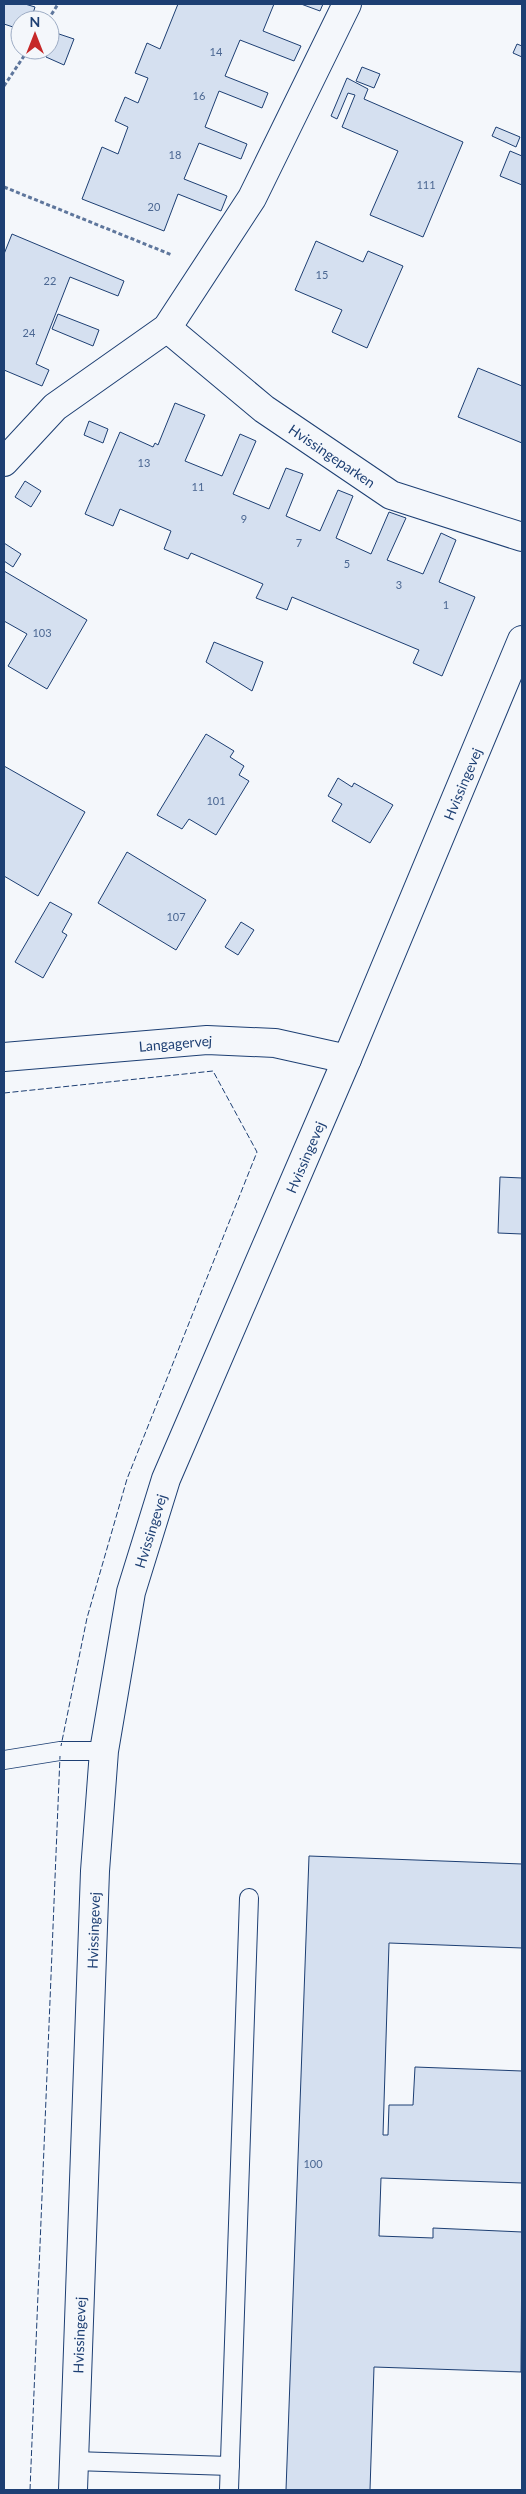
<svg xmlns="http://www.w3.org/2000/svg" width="526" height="2494" font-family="Lato,sans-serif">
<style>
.building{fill:#d5e0f0;stroke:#1d3f73}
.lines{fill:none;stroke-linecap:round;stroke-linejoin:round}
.lane-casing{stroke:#1d3f73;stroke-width:20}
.street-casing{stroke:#1d3f73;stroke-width:30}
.path{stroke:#5e769c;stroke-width:3;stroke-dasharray:4 2.5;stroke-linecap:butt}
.lane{stroke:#f4f7fb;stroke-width:18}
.street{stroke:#f4f7fb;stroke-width:28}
.fence{stroke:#1d3f73;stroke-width:1;stroke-dasharray:6 2.5;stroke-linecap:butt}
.labels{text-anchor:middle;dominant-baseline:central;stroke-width:4;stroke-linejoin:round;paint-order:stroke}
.number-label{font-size:11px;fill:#4b6792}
.street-label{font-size:14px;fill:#1d3f73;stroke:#f4f7fb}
</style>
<rect width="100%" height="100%" fill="#f4f7fb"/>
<g class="building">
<polygon points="4,4 25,4 35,7 31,20 20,20 16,28 4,24"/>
<polygon points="178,4 274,4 263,31 301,46 294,61 240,40 225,76 268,93 262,108 219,91 205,127 247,144 241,159 199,143 184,179 227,196 221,211 178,194 164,231 82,199 102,147 118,154 128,127 115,121 125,97 138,103 148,78 135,73 147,43 160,49"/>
<polygon points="301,4 323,4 320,11"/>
<polygon points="56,33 74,39 64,65 46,57"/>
<polygon points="517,44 522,46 522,57 513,53"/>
<polygon points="362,67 380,74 374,88 356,81"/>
<polygon points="347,78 368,89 364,99 463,142 423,237 370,215 398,151 342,127 355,95 348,93 337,119 331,116"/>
<polygon points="496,127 520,137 516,147 492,136"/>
<polygon points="510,151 522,156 522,185 500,176"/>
<polygon points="12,234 124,281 118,296 70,277 36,364 49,370 42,386 4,370 4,254"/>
<polygon points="316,241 363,262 368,251 403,266 367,348 332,332 342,310 295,290"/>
<polygon points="58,314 99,330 93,346 52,329"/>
<polygon points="478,368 522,386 522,443 458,417"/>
<polygon points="175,403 205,415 185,461 222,476 240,434 256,441 233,494 269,509 286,468 303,474 286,516 320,531 338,490 353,496 336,538 371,554 389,512 406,518 387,560 423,574 441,533 456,540 439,582 475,597 442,676 413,663 419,650 292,597 287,610 256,598 263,584 191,553 188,559 164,549 171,531 120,509 113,526 85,514 120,432 153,447 155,443 158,445"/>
<polygon points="89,421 108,429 103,443 84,435"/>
<polygon points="25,481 41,491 31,507 15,497"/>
<polygon points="4,543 21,554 13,567 4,561"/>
<polygon points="4,571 87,620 47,689 8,666 27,634 4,621"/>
<polygon points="214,642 263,662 252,691 206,662"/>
<polygon points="206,734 234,751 230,757 244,766 239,775 249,781 216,835 189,819 182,829 157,815"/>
<polygon points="4,766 85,812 38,896 4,876"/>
<polygon points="338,778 352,787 354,783 393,805 370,843 332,821 342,804 328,796"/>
<polygon points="127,852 206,900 176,950 98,903"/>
<polygon points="50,902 72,914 62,932 67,935 43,978 15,962"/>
<polygon points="241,922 254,930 238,955 225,947"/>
<polygon points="500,1177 522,1178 522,1234 498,1233"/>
<polygon points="309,1856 522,1864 522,1948 389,1943 383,2135 388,2135 389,2105 413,2105 415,2067 522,2071 522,2183 381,2178 379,2236 433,2238 433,2228 522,2232 521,2372 374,2367 370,2490 286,2490"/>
</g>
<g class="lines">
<g class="lane-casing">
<g id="lane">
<polyline points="4,1760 60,1751 104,1751"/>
<polyline points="74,2461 230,2466"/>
<polyline points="229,2490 249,1898"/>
</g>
</g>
<g class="street-casing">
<g id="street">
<path id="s1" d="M167 328 264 409 391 495 522 537"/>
<polyline points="4,462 55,407 167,328 252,198 347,4"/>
<path id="s2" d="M4 1057 207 1040 275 1043 347 1059"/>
<path id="s3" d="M73 2490 95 1871 104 1751 131 1592 166 1479 347 1059 522 640"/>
</g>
</g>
<g class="path">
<polyline points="48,20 58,4"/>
<polyline points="4,86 28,50"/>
<polyline points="4,187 172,255"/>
</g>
<use href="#lane" class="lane"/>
<use href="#street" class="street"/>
<g class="fence">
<polyline points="4,1093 213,1071 257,1152 127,1479 87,1618 61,1746"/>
<polyline points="30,2490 60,1756"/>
</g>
</g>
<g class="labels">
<g class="number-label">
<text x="216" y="51">14</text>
<text x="199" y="95">16</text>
<text x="175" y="154">18</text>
<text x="426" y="184">111</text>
<text x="154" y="206">20</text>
<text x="322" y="274">15</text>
<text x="50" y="280">22</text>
<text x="29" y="332">24</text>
<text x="144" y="462">13</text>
<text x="198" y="486">11</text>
<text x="244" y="518">9</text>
<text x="299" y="542">7</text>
<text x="347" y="563">5</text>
<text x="399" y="584">3</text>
<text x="446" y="604">1</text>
<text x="42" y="632">103</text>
<text x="216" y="800">101</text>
<text x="176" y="916">107</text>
<text x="313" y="2163">100</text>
</g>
<g class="street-label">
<text stroke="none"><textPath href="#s1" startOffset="209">Hvissingeparken</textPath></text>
<text stroke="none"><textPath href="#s3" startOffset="1775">Hvissingevej</textPath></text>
<text stroke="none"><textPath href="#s2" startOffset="172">Langagervej</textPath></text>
<text stroke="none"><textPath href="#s3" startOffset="1370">Hvissingevej</textPath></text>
<text stroke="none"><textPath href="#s3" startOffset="965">Hvissingevej</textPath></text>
<text stroke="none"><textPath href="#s3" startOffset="560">Hvissingevej</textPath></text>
<text stroke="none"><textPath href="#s3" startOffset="155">Hvissingevej</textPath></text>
</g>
</g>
<rect width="526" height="2494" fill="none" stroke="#1d3f73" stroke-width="10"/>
<g transform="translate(35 35)"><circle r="24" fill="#f4f7fb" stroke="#9eadc5"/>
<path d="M0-4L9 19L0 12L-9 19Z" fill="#c62828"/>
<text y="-8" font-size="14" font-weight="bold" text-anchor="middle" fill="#1d3f73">N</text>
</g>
</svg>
